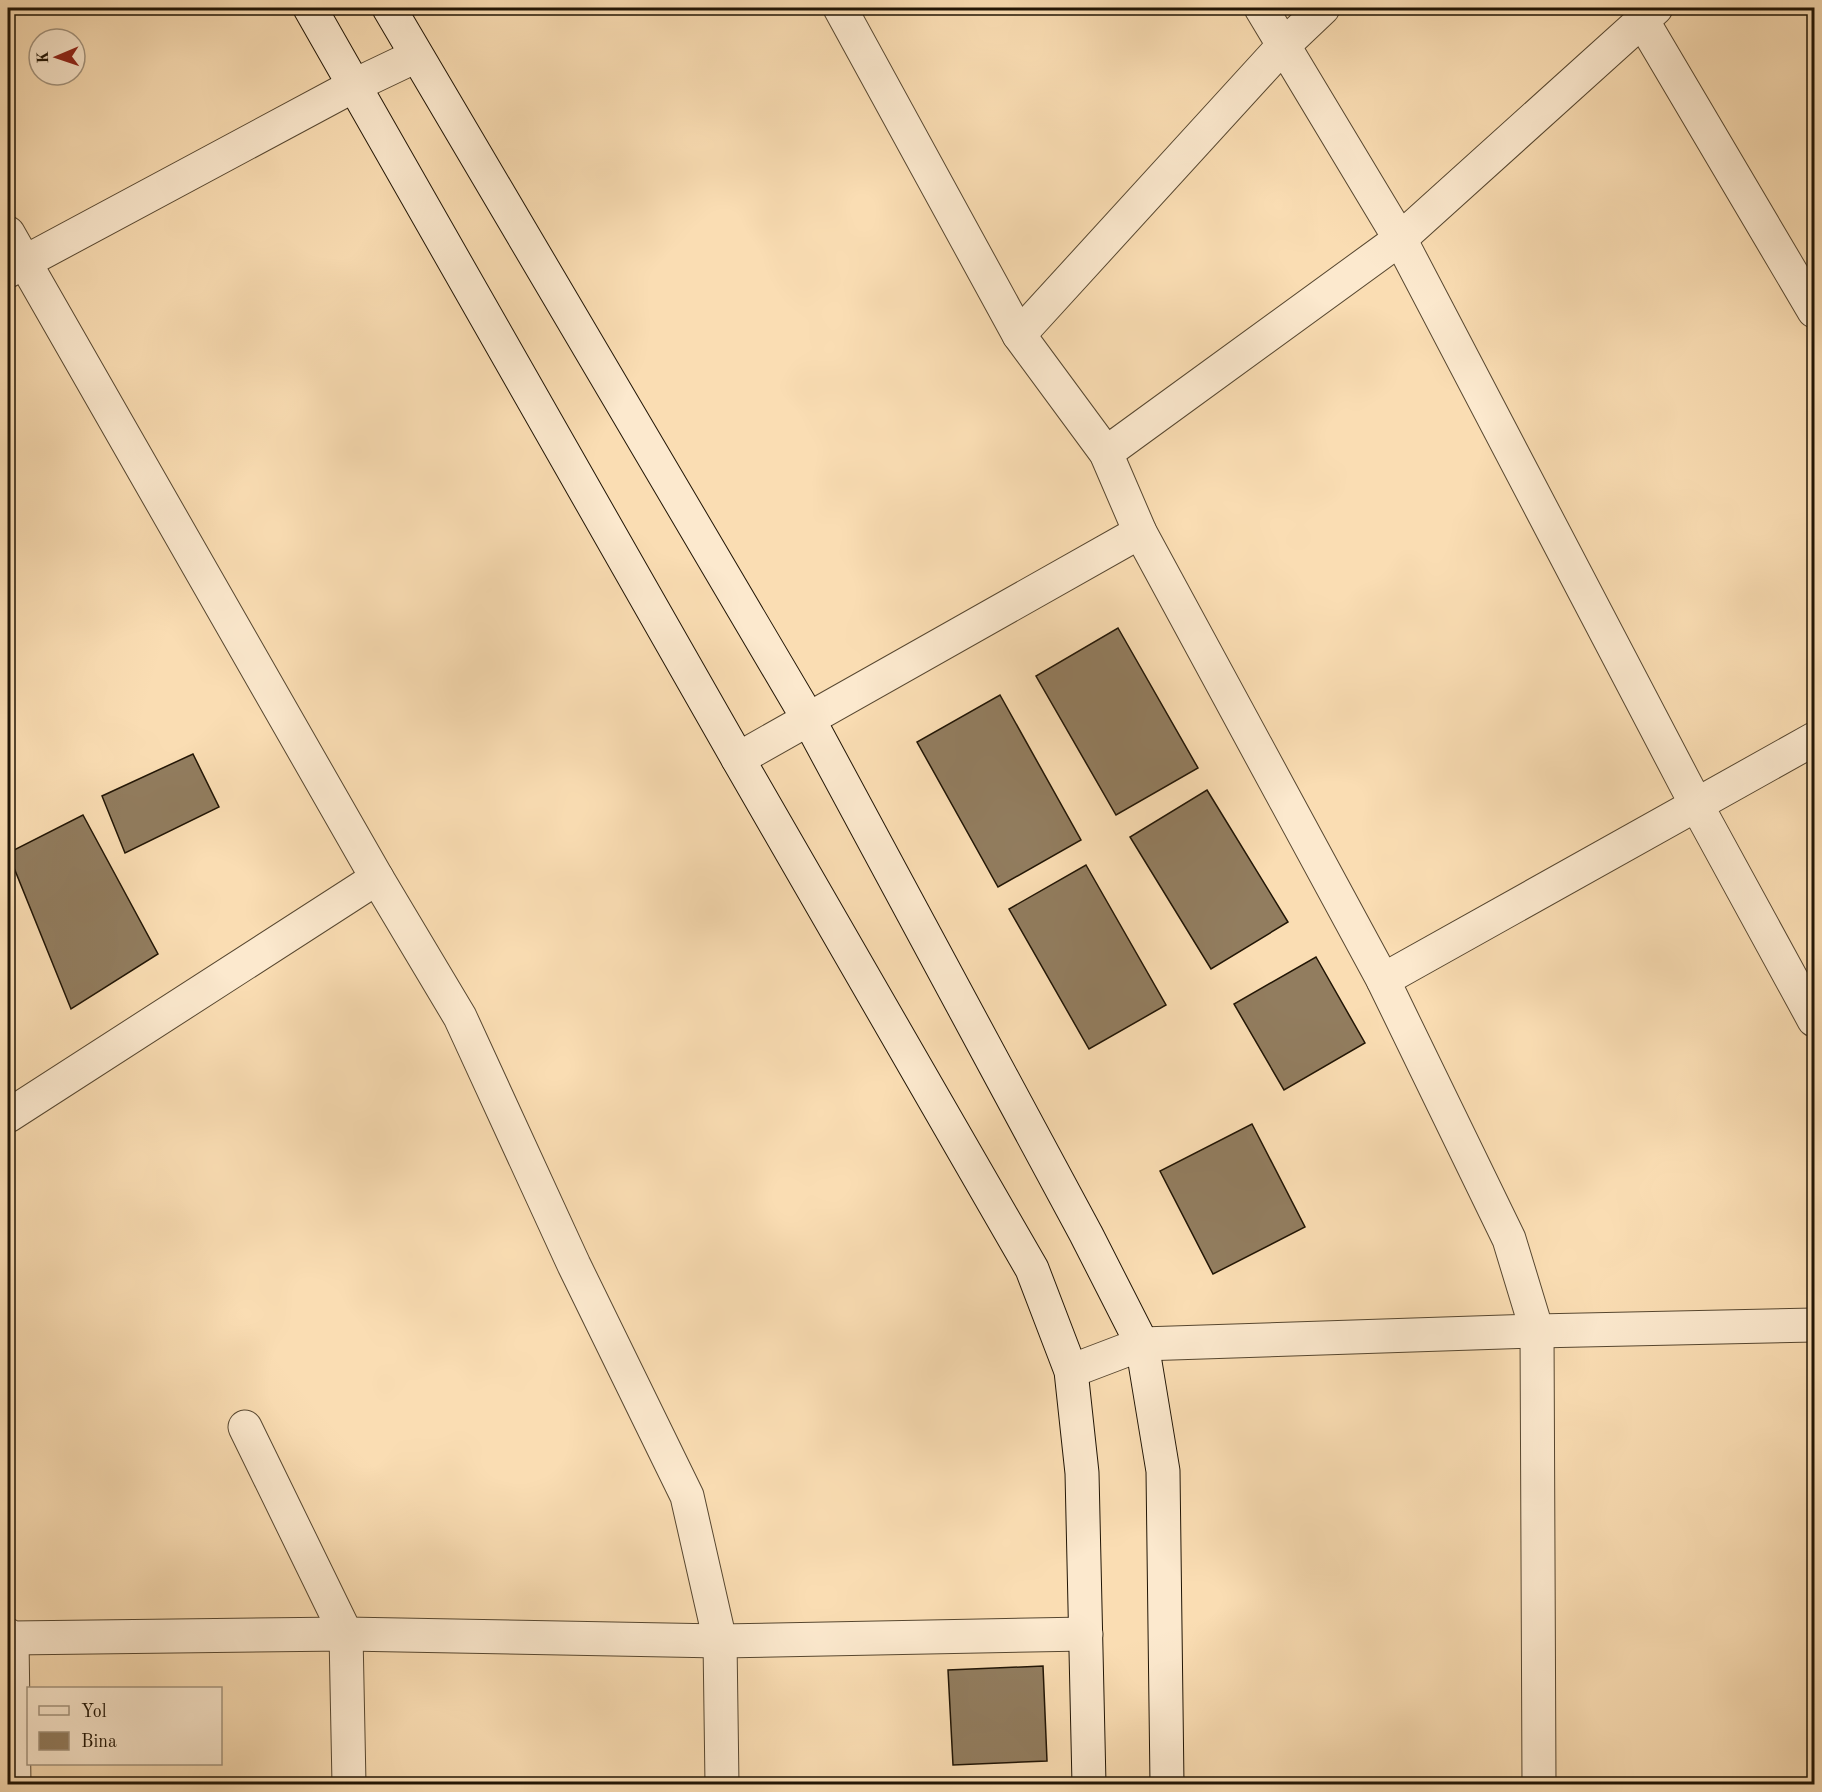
<svg xmlns="http://www.w3.org/2000/svg" width="1822" height="1792" font-family="'Old Standard TT',serif">
<style>
.building{fill:#927d5f;stroke:#211505;stroke-width:1.5}
.lines{fill:none;stroke-linecap:round;stroke-linejoin:round}
.minor-casing{stroke:#574730;stroke-width:35}
.secondary-casing{stroke:#211505;stroke-width:35}
.minor{stroke:#fce9ce;stroke-width:33}
.secondary{stroke:#fce9ce;stroke-width:33}
</style>
<rect width="100%" height="100%" fill="#faddb3"/>
<filter id="stains"><feTurbulence type="fractalNoise" baseFrequency=".00333" numOctaves="4"/><feColorMatrix values="0 0 0 0 .2 0 0 0 0 .09 0 0 0 0 .02 0 0 0 .5 -.17"/></filter>
<radialGradient id="worn" r=".72"><stop offset=".6" stop-color="#630" stop-opacity="0"/><stop offset="1" stop-color="#630" stop-opacity=".3"/></radialGradient>
<g class="building">
<polygon points="1118,628 1198,768 1116,815 1036,676"/>
<polygon points="1000,695 1081,840 998,887 917,742"/>
<polygon points="193,754 219,807 125,853 102,796"/>
<polygon points="1207,790 1288,922 1211,969 1130,837"/>
<polygon points="83,815 158,954 71,1009 8,853"/>
<polygon points="1086,865 1166,1005 1089,1049 1009,909"/>
<polygon points="1316,957 1365,1043 1284,1090 1234,1004"/>
<polygon points="1252,1124 1305,1227 1213,1274 1160,1171"/>
<polygon points="1043,1666 1047,1761 953,1765 948,1670"/>
</g>
<g class="lines">
<g class="minor-casing">
<g id="minor">
<polyline points="840,8 1019,335 1106,453 1140,532 1383,980 1509,1239 1537,1331 1539,1784"/>
<polyline points="1261,8 1400,239 1696,804 1814,1020"/>
<polyline points="1642,20 1814,311"/>
<polyline points="8,233 377,878 460,1017 574,1265 687,1496 720,1641 722,1784"/>
<polyline points="8,271 353,86 416,56"/>
<polyline points="1019,335 1283,46 1323,8"/>
<polyline points="1106,453 1400,239 1656,8"/>
<polyline points="738,759 1140,532"/>
<polyline points="1383,980 1814,739"/>
<polyline points="8,1116 377,878"/>
<polyline points="1071,1371 1142,1344 1537,1331 1814,1325"/>
<polyline points="245,1427 346,1634 349,1784"/>
<polyline points="8,1635 12,1638 346,1634 720,1641 1086,1634"/>
<polyline points="12,1638 14,1784"/>
</g>
</g>
<g class="secondary-casing">
<g id="secondary">
<polyline points="310,8 738,759 1032,1269 1071,1371 1082,1473 1089,1784"/>
<polyline points="389,8 809,720 1086,1234 1142,1344 1163,1471 1167,1784"/>
</g>
</g>
<use href="#minor" class="minor"/>
<use href="#secondary" class="secondary"/>
</g>
<rect width="1822" height="1792" fill="none" stroke="#faddb3" stroke-width="30"/>
<rect x="9" y="9" width="1804" height="1774" fill="none" stroke="#211505" stroke-width="3"/>
<rect x="15" y="15" width="1792" height="1762" fill="none" stroke="#211505" stroke-width="1.5"/>
<rect x="27" y="1687" width="195" height="78" fill="#fce9ce" stroke="#a4947e" stroke-width="1.5"/>
<rect x="39" y="1706" width="30" height="9" fill="#fce9ce" stroke="#a4947e" stroke-width="1.5"/>
<text x="81" y="1717" font-size="18" fill="#211505">Yol</text>
<rect x="39" y="1732" width="30" height="18" fill="#927d5f" stroke="#a4947e" stroke-width="1.5"/>
<text x="81" y="1747" font-size="18" fill="#211505">Bina</text>
<g transform="translate(57 57) rotate(268)"><circle r="28" fill="#fce9ce" stroke="#a4947e" stroke-width="1.5"/>
<path d="M0-4.5L10 22L0 15L-10 22Z" fill="#8f2418"/>
<text y="-9" font-size="16" font-weight="bold" text-anchor="middle" fill="#211505">K</text>
</g>
<rect width="100%" height="100%" filter="url(#stains)"/>
<rect width="100%" height="100%" fill="url(#worn)"/>
</svg>
